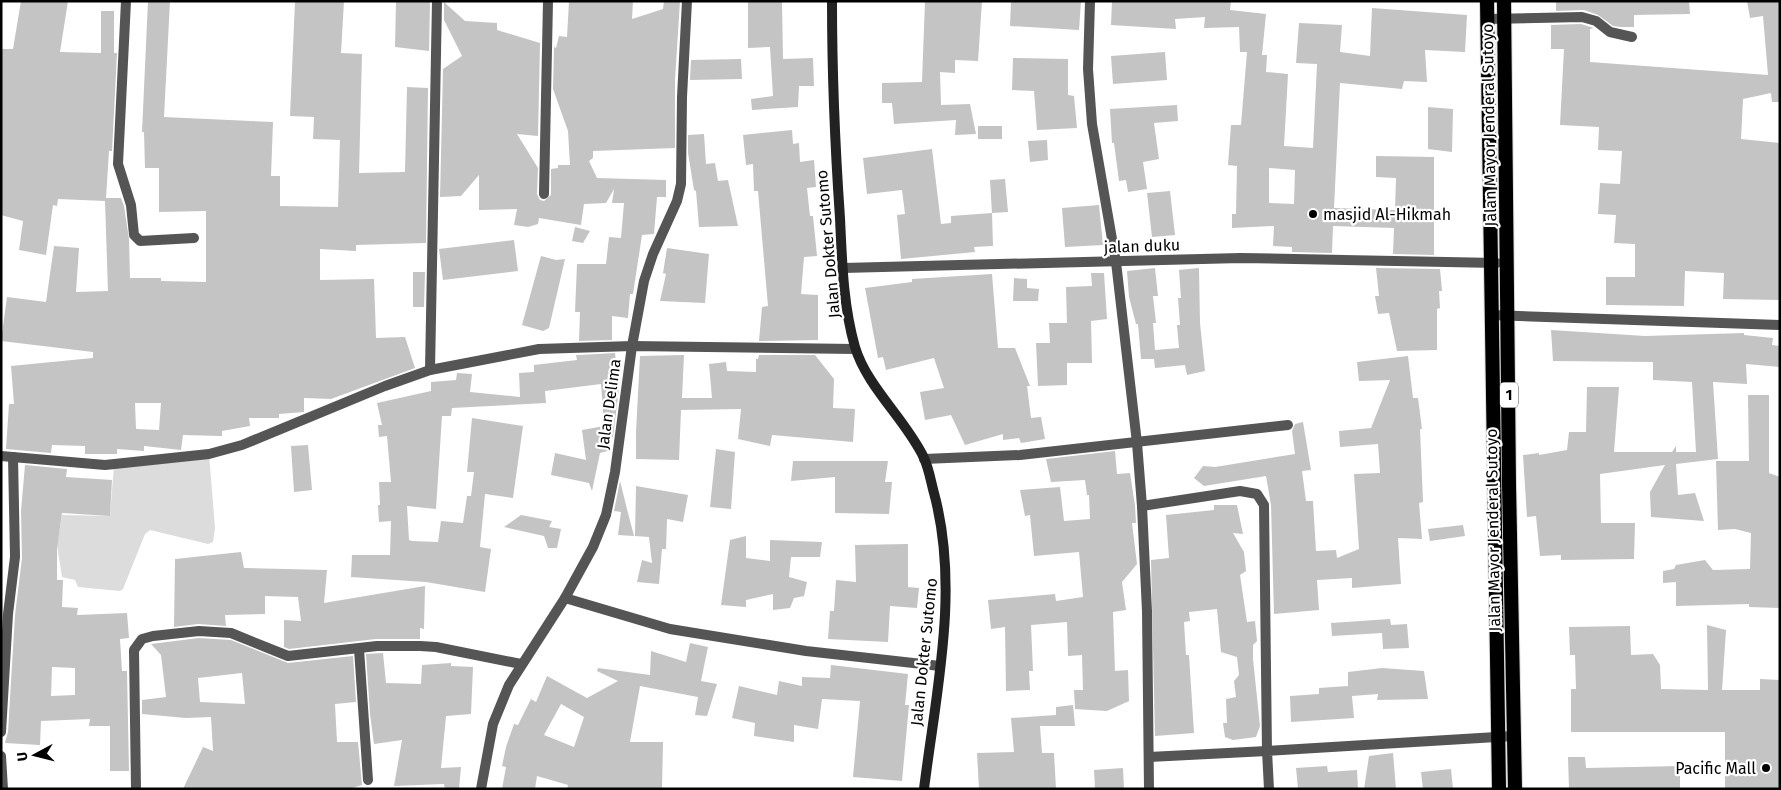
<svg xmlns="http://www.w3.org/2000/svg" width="1781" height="790" font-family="'Fira Sans',sans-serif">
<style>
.green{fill:#dcdcdc}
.building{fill:#c4c4c4;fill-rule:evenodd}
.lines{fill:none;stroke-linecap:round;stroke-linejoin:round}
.trunk-casing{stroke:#dbdbdb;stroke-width:16}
.minor{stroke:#555;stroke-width:10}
.secondary{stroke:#222;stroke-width:10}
.trunk{stroke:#000;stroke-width:14}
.poi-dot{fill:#000;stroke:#fff;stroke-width:2}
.labels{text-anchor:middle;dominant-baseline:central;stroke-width:4.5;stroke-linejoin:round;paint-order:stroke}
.shield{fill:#fff;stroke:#4c4c4c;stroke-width:1}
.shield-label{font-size:15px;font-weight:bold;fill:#000}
.street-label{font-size:16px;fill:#000;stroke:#fff}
.poi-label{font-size:16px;fill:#000;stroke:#fff;text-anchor:start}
</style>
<rect width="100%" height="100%" fill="#fff"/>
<polygon class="green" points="209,454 215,528 213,542 208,544 150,530 145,534 123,589 120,591 78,587 75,580 62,577 57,545 62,515 110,516 114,465"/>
<g class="building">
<path d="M21 1H68L60 52 101 53V11H114V53H117L112 151H109L106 198H121L124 206 129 239 130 278H161V281L206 282V211L159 212V168H145L144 132H142L148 1H170L164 117 273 122 271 176H280V206L338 207 340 140 313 139 314 117 290 116 295 1H344L341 53 362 54 359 173 405 172 407 87 428 88 426 243 356 245V251L320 249V280L374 279 376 338 405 337 415 368 331 399 304 398V412L279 414V418H249L250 426 222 431V436L183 435 181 450 144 446V451L117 449V454H85V446L52 445 51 453 6 449 9 404H14L11 366 93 358V352L1 341 7 297 46 302 54 246 79 248 76 292 108 291 105 201 58 199 57 206 53 205 46 255 19 250 23 221 1 215V49H13ZM135 403H161L159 430 136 429Z"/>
<polygon points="396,1 430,1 429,51 395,47"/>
<polygon points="569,1 633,1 632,19 663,9 664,1 680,1 675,80 675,148 593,151 593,158 589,161 597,178 666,180 666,197 657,197 654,234 642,235 633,294 630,294 628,318 612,316 612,340 579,341 580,312 575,312 577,264 606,264 609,237 621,238 624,203 612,203 614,189 606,203 584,204 581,225 539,218 538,224 528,227 514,225 517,209 479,210 479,175 461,196 440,197 443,69 462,56 444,20 444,2 465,21 497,23 497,30 540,43 538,136 517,134 538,168 537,194 540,200 544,201 551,195 551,169 558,168 558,165 570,165 568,131 553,89 554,47 556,48 559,36 567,37"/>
<polygon points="748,1 782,1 783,59 813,58 814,86 799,86 798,107 752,110 751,99 773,96 770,47 748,48"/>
<polygon points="925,1 982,1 978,61 955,60 955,73 940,72 941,105 970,104 976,134 955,135 956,120 894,124 892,103 882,103 882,83 922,82"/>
<polygon points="1011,1 1081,1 1079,30 1010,26"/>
<path d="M1112 1H1231L1230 10 1266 14 1262 55H1267L1266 72 1288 74 1284 146 1313 148 1317 64 1296 63 1299 23 1342 25 1340 52 1370 56 1372 8 1467 15 1465 52 1425 50 1427 82 1404 81 1402 89 1340 83 1334 208 1395 210 1396 178 1376 177V156L1434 157V255L1393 254 1394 228 1333 226 1332 253 1292 252V247L1273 246 1274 226 1232 228V214H1236L1237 166 1228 165 1231 125H1241L1247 52H1240L1239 27 1204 28 1205 17 1175 19 1176 29 1111 25ZM1269 168 1295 170 1294 204 1269 203Z"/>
<polygon points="1556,1 1689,1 1690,14 1634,15 1634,27 1621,27 1613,26 1598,15 1584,10 1556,11"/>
<polygon points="1747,1 1780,1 1780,102 1772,102 1771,93 1743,99 1741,139 1780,143 1780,300 1723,299 1724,273 1685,271 1684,306 1606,305 1606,277 1635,277 1635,244 1614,243 1616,215 1598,214 1600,183 1620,184 1622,151 1598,150 1599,127 1560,125 1564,49 1551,49 1551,25 1581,24 1594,28 1590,29 1590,62 1768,75 1763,16 1750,18"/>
<polygon points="1165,52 1167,80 1113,84 1111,56"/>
<polygon points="1013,58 1068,59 1068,95 1074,96 1077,128 1037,130 1034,91 1012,90"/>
<polygon points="741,59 742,79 690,80 691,60"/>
<polygon points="1177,105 1178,121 1154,123 1159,159 1143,162 1147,189 1128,192 1126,180 1119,181 1114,143 1112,143 1110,109"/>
<polygon points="1428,107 1453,109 1452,152 1428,149"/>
<rect x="978" y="126" width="24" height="13"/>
<polygon points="792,130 793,144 799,143 800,162 814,160 816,187 807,188 810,216 813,216 817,256 804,257 801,294 818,295 818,340 759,341 762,307 768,306 758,191 754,191 753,164 746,165 743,135"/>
<polygon points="704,134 706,164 715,163 718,181 728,180 738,226 699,227 696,191 694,190 688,153 688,135"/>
<polygon points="1047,140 1048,160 1030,162 1028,141"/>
<polygon points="932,149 941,224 951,223 951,216 992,213 993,246 974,247 975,252 901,259 897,215 905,214 902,190 867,194 863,158"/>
<polygon points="1005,179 1008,212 992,213 990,180"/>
<polygon points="1170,191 1175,235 1152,237 1147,193"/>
<polygon points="1099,205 1103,245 1065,247 1062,208"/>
<polygon points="575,227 590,231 583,243 572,241"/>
<polygon points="514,240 518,271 443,280 439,249"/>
<polygon points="667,248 709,254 705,303 660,301 666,274 663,273"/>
<polygon points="541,256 556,260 565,259 549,328 543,331 522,325"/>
<polygon points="1155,268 1158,296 1153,296 1156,323 1153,323 1155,350 1179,348 1177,325 1180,325 1178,298 1181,298 1179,270 1199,268 1200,323 1205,371 1187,375 1185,365 1155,368 1154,359 1141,359 1138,324 1136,324 1129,297 1127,271"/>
<polygon points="1376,268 1440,269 1442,291 1439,291 1440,308 1437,309 1437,350 1397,351 1389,313 1378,314 1375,296 1379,296"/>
<polygon points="413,272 425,272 424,307 413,307"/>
<polygon points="1091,273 1104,273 1107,319 1091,321 1092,363 1067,363 1067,385 1038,386 1036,343 1050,343 1049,323 1067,323 1066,287 1092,286"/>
<polygon points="992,274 998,348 1015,348 1030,386 1027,386 1031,418 1041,417 1045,439 1021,443 1019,438 1003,440 1003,434 965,445 951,415 925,420 920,392 944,388 934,358 886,370 883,357 878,358 865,288 912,282 912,279"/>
<polygon points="1014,278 1027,279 1027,288 1039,289 1038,301 1013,301"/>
<polygon points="1551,330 1645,336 1744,333 1744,335 1773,338 1772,345 1780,346 1780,367 1746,364 1747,384 1713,382 1718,459 1676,464 1678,495 1695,493 1704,521 1651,517 1650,492 1665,465 1600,474 1601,523 1635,523 1634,559 1561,560 1561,555 1540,556 1536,516 1527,517 1523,455 1539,453 1539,455 1567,450 1569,432 1586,432 1587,387 1619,387 1614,452 1672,452 1676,446 1676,452 1696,452 1692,382 1653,380 1653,362 1553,361"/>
<polygon points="615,353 619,388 613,437 609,438 611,450 600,453 592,491 589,483 551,475 555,453 586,460 582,430 604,426 601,384 545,391 546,403 452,408 451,416 442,416 436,509 407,506 409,540 412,541 438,542 441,521 463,523 467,496 471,496 474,472 467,472 472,418 523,426 513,498 485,494 480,547 491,549 485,592 426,582 351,577 352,555 390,555 391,521 379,522 378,505 380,505 379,482 391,482 387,436 379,437 378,425 382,425 377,403 431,391 431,382 456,380 457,373 472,374 470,392 520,397 519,373 534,372 534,365 577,360 576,355 579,355"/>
<polygon points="684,355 682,398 712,398 709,364 726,362 727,371 756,372 756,359 758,359 759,355 815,355 834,379 833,408 855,409 853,442 772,435 770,446 738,439 741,409 681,410 679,460 636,459 636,432 640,356"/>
<polygon points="1408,356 1413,398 1418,398 1422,429 1420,429 1423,502 1419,503 1422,539 1398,538 1401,584 1352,588 1352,578 1317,580 1319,610 1274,614 1271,505 1266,476 1204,486 1194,478 1203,466 1215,467 1295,454 1292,431 1295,424 1303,422 1311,470 1302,471 1306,501 1313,501 1316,551 1336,550 1337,558 1359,549 1354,474 1380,473 1378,444 1340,447 1339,431 1371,428 1390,380 1359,381 1357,362"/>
<polygon points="1748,395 1769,395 1769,473 1780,477 1780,608 1749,607 1749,604 1676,606 1676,582 1663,583 1663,571 1674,569 1676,565 1705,560 1713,570 1750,569 1751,533 1735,529 1718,530 1716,461 1749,461"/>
<polygon points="308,445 312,490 294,492 291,446"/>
<polygon points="716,449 735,452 731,509 710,507"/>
<polygon points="1115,451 1117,474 1130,473 1135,506 1136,523 1132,523 1137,564 1122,582 1126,610 1113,612 1115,671 1128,670 1129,701 1107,711 1075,709 1074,690 1083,690 1082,655 1068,656 1067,622 1031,625 1033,671 1029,671 1030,690 1006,691 1005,627 991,629 988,600 1055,594 1056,601 1083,597 1079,552 1034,556 1030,515 1025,516 1020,490 1060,487 1064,521 1090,519 1089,495 1087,495 1085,480 1051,482 1046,459"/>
<polygon points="793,461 888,461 885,482 892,482 889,514 835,513 835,477 791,481"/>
<path d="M25 465 67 469 66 477 112 480 110 516 62 513 57 549V580H63L62 607 78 608 77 615 127 613 129 638 120 639 122 671H127L129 771H110V726H89L90 719 41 721 40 745 5 743 8 732 15 615 22 558 21 511ZM52 667 75 668V695L51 696Z"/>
<polygon points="620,481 628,513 634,536 618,535 621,512 614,511"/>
<polygon points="636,486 688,495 683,522 667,519 666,549 662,549 659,584 637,582 642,560 652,563 649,537 635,536"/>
<polygon points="1214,505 1237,505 1243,534 1233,533 1244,552 1246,571 1240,575 1247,622 1255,621 1257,641 1253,645 1253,659 1260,726 1256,737 1233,740 1225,737 1223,723 1227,723 1226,699 1236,697 1234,681 1239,675 1237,657 1221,652 1217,609 1189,612 1190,621 1184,622 1186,655 1189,655 1194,733 1155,736 1151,560 1169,558 1166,515 1214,510"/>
<polygon points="521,515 552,521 549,527 561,529 557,548 548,548 544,536 504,527"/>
<polygon points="1463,525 1465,536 1430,541 1428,529"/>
<polygon points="746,536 746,558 770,561 770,540 822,542 820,557 791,557 789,577 807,582 804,596 794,598 790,608 773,610 773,594 746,600 746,607 721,605 730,540"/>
<polygon points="908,544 908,587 919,588 917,608 890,606 888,642 828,639 830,611 834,611 836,580 856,582 855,545"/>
<polygon points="241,552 244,568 327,570 324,603 425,586 424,629 420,628 420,639 376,639 289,649 284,647 284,620 301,621 298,597 265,596 265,614 225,615 226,626 198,624 174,627 175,559"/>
<polygon points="1390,619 1391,625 1407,624 1409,648 1383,649 1382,633 1332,636 1331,623"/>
<polygon points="1707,625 1726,630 1722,690 1760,690 1760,679 1780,680 1780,789 1725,789 1725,732 1571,732 1571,689 1576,689 1575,655 1570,655 1569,627 1630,626 1631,655 1653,654 1660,665 1661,689 1708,690"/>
<path d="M199 638 231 640 288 663 353 656 356 702 335 704 337 742H358L362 785 349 789H183L203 747 213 751 211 717 186 718 142 714V700L166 697 161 655 151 644ZM242 673 245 704 200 702 198 678Z"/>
<path d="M690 643 708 647 701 681 717 684 707 716 695 715 698 697 640 686 630 742H663L662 789H567L568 785 537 776 535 789H502L506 767 502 766 506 747 514 724 518 725 531 699 536 702 547 676 587 698 618 681 597 671 598 668 650 675 651 651 686 662ZM561 704 584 717 574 747 544 735Z"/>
<polygon points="383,653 386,683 421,684 422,665 451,663 451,666 473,667 471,714 446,716 441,768 461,767 459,789 445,789 444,784 394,786 402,740 374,744 370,714 366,654"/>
<polygon points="831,665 908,674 905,705 909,705 902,781 853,777 860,701 822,699 818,729 794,725 794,742 754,736 755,723 732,718 739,686 777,695 779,681 802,686 802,677 830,678"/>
<polygon points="1382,668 1424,671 1428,699 1377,700 1378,694 1352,696 1354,718 1291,722 1290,696 1319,694 1319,688 1348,686 1348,672"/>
<polygon points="1073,705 1075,726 1040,726 1042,753 1054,753 1056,789 979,789 977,753 1014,752 1011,718 1056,715 1056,707"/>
<polygon points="1393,753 1396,789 1364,789 1369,756"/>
<polygon points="1568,757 1585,757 1586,768 1680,766 1680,789 1569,789"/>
<polygon points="1327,766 1328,772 1357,770 1358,789 1298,789 1296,768"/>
<polygon points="1123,768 1124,789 1095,789 1094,770"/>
<polygon points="1451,769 1453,789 1423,789 1421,772"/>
</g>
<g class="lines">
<g class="trunk-casing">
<g id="trunk">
<polyline points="1487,1 1499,789"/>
<polyline points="1504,1 1509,484 1515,789"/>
</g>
</g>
<g class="minor">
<polyline points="126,1 118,164 131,205 134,235 140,241 194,238"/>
<polyline points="1090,1 1088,69 1092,124 1116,262 1137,443 1142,506 1147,611 1149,789"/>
<polyline points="1487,19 1582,17 1596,21 1610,32 1632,37"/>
<polyline points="544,194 548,1"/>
<polyline points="843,268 1241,258 1497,263"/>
<polyline points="1491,315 1780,325"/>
<polyline points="430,370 437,1"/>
<polyline points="1,456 105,465 209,454 242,445 385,386 430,370 539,349 632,346 855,349"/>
<polyline points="924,459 1020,455 1288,425"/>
<polyline points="1142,506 1240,491 1257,494 1264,505 1267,751 1149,757"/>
<polyline points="565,598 670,629 806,651 940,666"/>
<polyline points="359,649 368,780"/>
<polyline points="1,732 8,614 15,557 13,457"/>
<polyline points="1,756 3,789"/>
<polyline points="136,789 134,650 142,639 153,636 199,631 231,633 288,656 377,646 420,646 436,647 521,664"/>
<polyline points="481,789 493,724 509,685 565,598 593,547 606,515 615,472 632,346 644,281 653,254 677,201 681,184 682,97 687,1"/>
<polyline points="1269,789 1267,751 1513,736"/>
</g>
<path class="secondary" d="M832 1C832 73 835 146 840 218 842 261 843 305 855 347 867 387 906 420 924 458 929 469 931 482 934 493 960 589 936 692 924 789"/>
<use href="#trunk" class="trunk"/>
</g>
<g class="poi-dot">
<circle cx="1313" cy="214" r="5"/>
<circle cx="1766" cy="768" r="5"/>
</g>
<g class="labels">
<rect class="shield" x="1500" y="382.5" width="18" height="25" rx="4"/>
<g class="shield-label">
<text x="1509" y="395">1</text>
</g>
<g class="street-label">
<text transform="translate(1489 125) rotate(-91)">Jalan Mayor Jenderal Sutoyo</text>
<text transform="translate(828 244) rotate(-95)">Jalan Dokter Sutomo</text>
<text transform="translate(1142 246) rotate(-2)">jalan duku</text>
<text transform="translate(609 404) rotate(-82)">Jalan Delima</text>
<text transform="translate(1493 530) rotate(-91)">Jalan Mayor Jenderal Sutoyo</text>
<text transform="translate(924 652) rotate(-84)">Jalan Dokter Sutomo</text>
</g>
<g class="poi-label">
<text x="1323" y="214">masjid Al-Hikmah</text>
<text x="1756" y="768" text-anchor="end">Pacific Mall</text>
</g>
</g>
<rect width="1781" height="790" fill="none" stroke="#000000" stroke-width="5"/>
<g transform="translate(35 755) rotate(263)" stroke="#ffffff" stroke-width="4" paint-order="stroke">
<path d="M0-4L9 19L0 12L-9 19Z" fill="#000000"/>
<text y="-8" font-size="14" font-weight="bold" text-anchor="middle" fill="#000000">U</text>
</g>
</svg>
